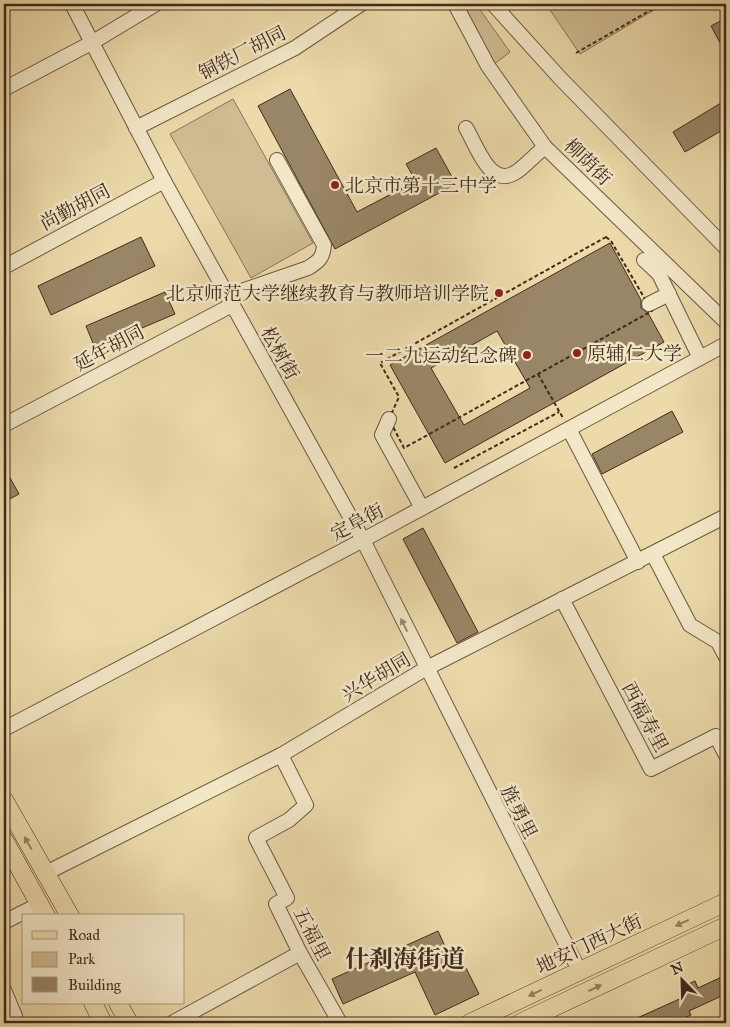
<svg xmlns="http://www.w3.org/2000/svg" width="730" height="1027" font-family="'IM FELL Great Primer','Noto Serif SC',serif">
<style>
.green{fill:#cfbc92;stroke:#877457}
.building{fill:#998666;stroke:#3f2b1c;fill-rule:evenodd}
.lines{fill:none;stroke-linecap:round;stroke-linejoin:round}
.minor-casing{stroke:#6a5740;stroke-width:16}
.major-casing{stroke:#3f2b1c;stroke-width:19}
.path{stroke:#3f2b1c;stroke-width:2;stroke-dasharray:4 2.5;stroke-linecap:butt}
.minor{stroke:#f3e7c8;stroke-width:14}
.major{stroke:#ecdaaa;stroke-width:18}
.oneway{fill:#998972}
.oneway2{fill:#968263}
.poi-dot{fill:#8f2418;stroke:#f3e7c8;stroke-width:2}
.labels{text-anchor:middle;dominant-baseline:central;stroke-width:5;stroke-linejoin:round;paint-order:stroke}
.street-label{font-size:19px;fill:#3f2b1c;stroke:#f3e7c8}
.poi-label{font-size:19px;fill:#3f2b1c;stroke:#f3e7c8;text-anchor:start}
.district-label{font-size:24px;font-weight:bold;fill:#3f2b1c;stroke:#f3e7c8}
</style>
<rect width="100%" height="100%" fill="#ecdaaa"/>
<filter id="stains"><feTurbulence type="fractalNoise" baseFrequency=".004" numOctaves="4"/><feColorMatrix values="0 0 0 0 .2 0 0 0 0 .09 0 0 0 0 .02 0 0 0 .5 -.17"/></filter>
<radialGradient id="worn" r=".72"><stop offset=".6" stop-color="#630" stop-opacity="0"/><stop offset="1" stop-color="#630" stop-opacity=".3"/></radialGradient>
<g class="green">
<polygon points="458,4 476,4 510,52 493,65"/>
<polygon points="546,4 664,4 580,54"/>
<polygon points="233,99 313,243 251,278 170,134"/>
</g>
<g class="building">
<polygon points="726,18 726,54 711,26"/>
<polygon points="290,89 357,212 416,181 406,164 436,148 456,184 335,249 258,106"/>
<polygon points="726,100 726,128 685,152 673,132"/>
<polygon points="141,237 155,266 51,315 38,286"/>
<path d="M610 243 641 300V308L648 313 664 342 445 463 390 365ZM497 331 530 388 464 425 431 368Z"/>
<polygon points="165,292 175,314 95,348 86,326"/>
<polygon points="672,411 683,432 602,474 592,454"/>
<polygon points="4,467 19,494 4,502"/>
<polygon points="423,528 478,632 457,643 403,539"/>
<polygon points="438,931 454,966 463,962 479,994 435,1015 415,972 343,1004 332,979"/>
<polygon points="726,975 726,994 689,1011 691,1015 672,1023 626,1023 684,997 680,988 695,981 698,988"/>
</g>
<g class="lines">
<g class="minor-casing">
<g id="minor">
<polyline points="72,4 164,181 363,540 580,972"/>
<polyline points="455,4 488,66 545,147 726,322"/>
<polyline points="493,4 560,78 726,248"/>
<polyline points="4,89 93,42 156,4"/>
<polyline points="136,128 295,48 361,4"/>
<path d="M466 128C478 148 491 192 519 170 528 163 536 154 545 147"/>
<polyline points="644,260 659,274 700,358"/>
<polyline points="4,267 164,181"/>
<path d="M227 296 308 268C319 261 323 258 324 245L277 160"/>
<polyline points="649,304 669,294"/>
<polyline points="389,419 382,435 422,508"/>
<polyline points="4,425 232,305"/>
<polyline points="569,429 638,562"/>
<polyline points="653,554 690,625 718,642 726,657"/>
<polyline points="562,599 651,769 716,736 726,755"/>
<polyline points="4,729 363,540 726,344"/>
<polyline points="281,755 306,805 289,820 256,838 287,898 276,904 300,953 340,1023"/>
<polyline points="46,873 281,755 425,669 726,516"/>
<polyline points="4,922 40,904"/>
<polyline points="4,990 15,1016 4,1021"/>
<polyline points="172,1023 300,953"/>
</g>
</g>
<g class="major-casing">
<g id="major">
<polyline points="4,800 70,916"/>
<polyline points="4,840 46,916"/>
<polyline points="93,1003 103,1023"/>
<polyline points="118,1003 129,1023"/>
<polyline points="470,1023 726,902"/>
<polyline points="520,1023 726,926"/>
</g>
</g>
<g class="path">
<polyline points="576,53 661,4"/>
<polygon points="606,237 611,241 652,311 404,448 389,419 399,397 380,363"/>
<polyline points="538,374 563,418"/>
<polyline points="454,468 559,412"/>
</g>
<use href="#minor" class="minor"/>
<use href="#major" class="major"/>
</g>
<defs><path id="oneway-solid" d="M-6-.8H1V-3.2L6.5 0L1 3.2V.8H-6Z" transform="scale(1.25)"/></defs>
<use class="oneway" href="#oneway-solid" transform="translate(404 625) rotate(-116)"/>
<g class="oneway2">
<use href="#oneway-solid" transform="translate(28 843) rotate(-120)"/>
<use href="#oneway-solid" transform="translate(682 923) rotate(155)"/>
<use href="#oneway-solid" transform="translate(595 988) rotate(-25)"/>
<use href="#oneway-solid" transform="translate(535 993) rotate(155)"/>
</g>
<g class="poi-dot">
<circle cx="335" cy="185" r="5"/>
<circle cx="499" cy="293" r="5"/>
<circle cx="577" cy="353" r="5"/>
<circle cx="527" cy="355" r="5"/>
</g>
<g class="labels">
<g class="street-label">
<text transform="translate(242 53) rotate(-27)">铜铁厂胡同</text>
<text transform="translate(588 162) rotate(44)">柳荫街</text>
<text transform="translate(75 207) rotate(-28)">尚勤胡同</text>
<text transform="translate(109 348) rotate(-28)">延年胡同</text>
<text transform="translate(280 353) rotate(61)">松树街</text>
<text transform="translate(357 522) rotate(-28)">定阜街</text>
<text transform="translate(376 677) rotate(-31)">兴华胡同</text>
<text transform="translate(645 717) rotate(62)">西福寿里</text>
<text transform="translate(519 812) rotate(63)">旌勇里</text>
<text transform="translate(312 934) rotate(63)">五福里</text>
<text transform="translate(589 944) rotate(-25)">地安门西大街</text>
</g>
<g class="poi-label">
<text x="345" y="185">北京市第十三中学</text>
<text x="489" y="293" text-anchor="end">北京师范大学继续教育与教师培训学院</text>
<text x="587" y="353">原辅仁大学</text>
<text x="517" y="355" text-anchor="end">一二九运动纪念碑</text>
</g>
<g class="district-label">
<text x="405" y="959">什刹海街道</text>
</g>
</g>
<rect width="730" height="1027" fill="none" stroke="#ecdaaa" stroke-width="20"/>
<rect x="5" y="5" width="720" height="1017" fill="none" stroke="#3f2b1c" stroke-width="2.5"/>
<rect x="10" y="10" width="710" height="1007" fill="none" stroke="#3f2b1c"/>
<rect x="22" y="914" width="162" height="90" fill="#f3e7c8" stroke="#ab9c83"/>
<rect x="32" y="931" width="25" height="8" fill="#ecdaaa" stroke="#ab9c83"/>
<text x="68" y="940" font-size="15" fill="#3f2b1c">Road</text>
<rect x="32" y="952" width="25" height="15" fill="#cfbc92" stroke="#ab9c83"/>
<text x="68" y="964" font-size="15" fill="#3f2b1c">Park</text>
<rect x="32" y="977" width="25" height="15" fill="#998666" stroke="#ab9c83"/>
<text x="68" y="990" font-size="15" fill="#3f2b1c">Building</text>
<g transform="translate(682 980) rotate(337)" stroke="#f3e7c8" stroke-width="4" paint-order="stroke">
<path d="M0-4L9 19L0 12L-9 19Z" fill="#3f2b1c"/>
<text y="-8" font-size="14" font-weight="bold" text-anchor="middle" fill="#3f2b1c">N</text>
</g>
<rect width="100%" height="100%" filter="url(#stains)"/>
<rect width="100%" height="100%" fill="url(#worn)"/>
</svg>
